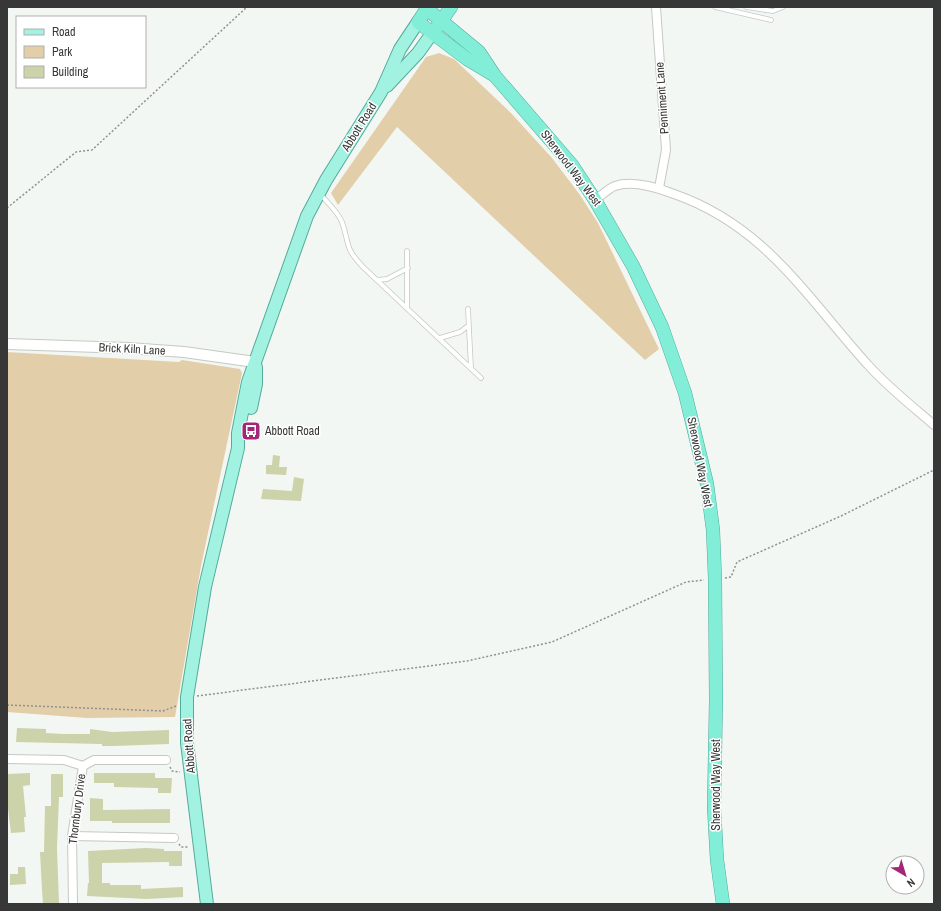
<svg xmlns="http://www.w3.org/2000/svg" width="941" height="911" font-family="'Archivo Narrow',sans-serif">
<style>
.green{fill:#e3ceaa}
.building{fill:#ccd2a9}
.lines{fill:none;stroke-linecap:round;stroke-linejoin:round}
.service-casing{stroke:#c5c9c5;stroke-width:5.5}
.minor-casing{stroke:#c5c9c5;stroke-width:10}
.tertiary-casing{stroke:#c5c9c5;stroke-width:12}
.primary-casing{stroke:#54ab99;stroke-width:14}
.trunk-casing{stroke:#54ab99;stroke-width:14}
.path{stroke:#8f918f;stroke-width:1.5;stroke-dasharray:2 2;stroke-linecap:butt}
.service{stroke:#fff;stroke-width:4}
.minor{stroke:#fff;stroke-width:8}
.tertiary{stroke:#fff;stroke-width:10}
.primary{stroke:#a2f2e2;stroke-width:12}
.trunk{stroke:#83eed8;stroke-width:13}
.labels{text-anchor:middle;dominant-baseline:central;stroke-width:3;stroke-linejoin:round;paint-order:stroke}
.street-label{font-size:12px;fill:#363736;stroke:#fff}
.poi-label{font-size:12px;fill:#363736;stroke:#fff;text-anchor:start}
</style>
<rect width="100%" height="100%" fill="#f3f7f3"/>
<g class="green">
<polygon points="439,53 454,59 511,113 552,158 580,195 598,223 659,349 645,360 397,127 338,205 331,193 426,57"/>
<polygon points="7,352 179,362 182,360 240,369 242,373 201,566 175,717 87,718 7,712"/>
</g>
<g class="building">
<polygon points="273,455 280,456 279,467 287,467 286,475 266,474 266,465 272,465"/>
<polygon points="294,477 304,479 301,501 261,499 263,489 292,491"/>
<polygon points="17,728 46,729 46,733 63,734 90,734 90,729 112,732 169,730 169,744 114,746 102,746 102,744 16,742"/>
<polygon points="30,773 30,785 23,786 26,817 24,817 25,832 11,833 7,800 7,774"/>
<polygon points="94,773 155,773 155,778 172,778 171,793 158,793 158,788 114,787 114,783 94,783"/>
<polygon points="51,774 63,774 63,797 59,797 57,848 59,904 43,904 42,890 40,852 44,852 45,806 51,806"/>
<polygon points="90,798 103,799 103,810 170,809 170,823 112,823 112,821 90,821"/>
<polygon points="146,848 164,849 164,851 182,851 182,866 169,866 169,862 102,863 102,883 110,883 110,885 141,885 141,889 183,887 183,897 147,899 87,896 88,883 89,883 88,851"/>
<polygon points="18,867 25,867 26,884 10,885 10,874 18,874"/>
</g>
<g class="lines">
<g class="service-casing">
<g id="service">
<polyline points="715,7 771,20"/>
<polyline points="746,7 773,11 783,7"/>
<path d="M320 194C327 202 338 212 342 222 350 245 344 247 363 267L481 378"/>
<polyline points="407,251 407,308"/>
<polyline points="377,280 387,279 408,268"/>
<polyline points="468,309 471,368"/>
<polyline points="440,338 460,332 468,326"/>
</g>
</g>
<g class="minor-casing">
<g id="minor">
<polyline points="656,7 666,150 659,188"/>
<path d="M595 200C601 196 609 188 615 186 632 180 658 188 674 194 766 226 807 298 869 366 889 388 912 406 934 425"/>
<polyline points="7,759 64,760 83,766"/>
<polyline points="83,766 94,760 166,760"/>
<polyline points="72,836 174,838"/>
<polyline points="73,904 72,836 83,766"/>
</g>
</g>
<g class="tertiary-casing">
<polyline id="tertiary" points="7,344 129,348 184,352 255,362"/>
</g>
<g class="primary-casing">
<g id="primary">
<polyline points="387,86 418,53 433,32"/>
<polyline points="251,408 256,384 256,367"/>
<polyline points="207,904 187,743 187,697 205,587 238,448 238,433 248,382 307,216 326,180 381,92 400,49 418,22"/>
</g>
</g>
<g class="trunk-casing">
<g id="trunk">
<polyline points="428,7 418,22 467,59 492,74"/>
<polyline points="427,9 479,52 495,76 572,165 595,200 633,266 662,327 685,393 707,484 713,530 715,579 716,700 714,807 717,860 723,904"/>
<polyline points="437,27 451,7"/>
</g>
</g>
<g class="path">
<polyline points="7,208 76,152 92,150 247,7"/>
<polyline points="725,578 731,577 737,562 841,516 934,470"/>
<polyline points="197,696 467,661 552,642 686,582 704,580"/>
<polyline points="7,705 163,711 176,706"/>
<polyline points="170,767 172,771 180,772"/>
<polyline points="179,844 181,847 189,847"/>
</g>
<use href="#service" class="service"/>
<use href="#minor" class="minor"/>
<use href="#tertiary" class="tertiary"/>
<use href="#primary" class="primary"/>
<use href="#trunk" class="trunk"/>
</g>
<defs>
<g id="bus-square" transform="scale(1)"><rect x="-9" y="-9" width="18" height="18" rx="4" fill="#a42679" stroke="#fff"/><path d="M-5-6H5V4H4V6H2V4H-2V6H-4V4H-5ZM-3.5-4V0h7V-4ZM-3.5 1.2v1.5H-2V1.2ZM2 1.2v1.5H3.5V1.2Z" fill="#fff"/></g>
</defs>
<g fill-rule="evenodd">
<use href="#bus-square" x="251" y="431"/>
</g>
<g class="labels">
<g class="street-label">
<text transform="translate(662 98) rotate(-94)">Penniment Lane</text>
<text transform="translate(359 127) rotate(-58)">Abbott Road</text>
<text transform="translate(571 168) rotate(53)">Sherwood Way West</text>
<text transform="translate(132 349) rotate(3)">Brick Kiln Lane</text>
<text transform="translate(700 462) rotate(79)">Sherwood Way West</text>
<text transform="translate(189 746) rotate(-94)">Abbott Road</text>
<text transform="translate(716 785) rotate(-90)">Sherwood Way West</text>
<text transform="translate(77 809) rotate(-83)">Thornbury Drive</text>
</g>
<g class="poi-label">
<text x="265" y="431">Abbott Road</text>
</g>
</g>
<rect width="941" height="911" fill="none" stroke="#363736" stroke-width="16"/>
<rect x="16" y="16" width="130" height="72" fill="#ffffff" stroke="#afafaf"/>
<rect x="24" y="29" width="20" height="6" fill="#a2f2e2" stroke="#afafaf"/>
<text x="52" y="36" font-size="12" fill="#363736">Road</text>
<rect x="24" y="46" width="20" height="12" fill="#e3ceaa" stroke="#afafaf"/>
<text x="52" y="56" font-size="12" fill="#363736">Park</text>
<rect x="24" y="66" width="20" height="12" fill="#ccd2a9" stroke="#afafaf"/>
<text x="52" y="76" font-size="12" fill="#363736">Building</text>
<g transform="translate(905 875) rotate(142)"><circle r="19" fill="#ffffff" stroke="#afafaf"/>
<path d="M0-3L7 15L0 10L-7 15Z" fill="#a42679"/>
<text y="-6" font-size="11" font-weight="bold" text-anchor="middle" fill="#363736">N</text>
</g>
</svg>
